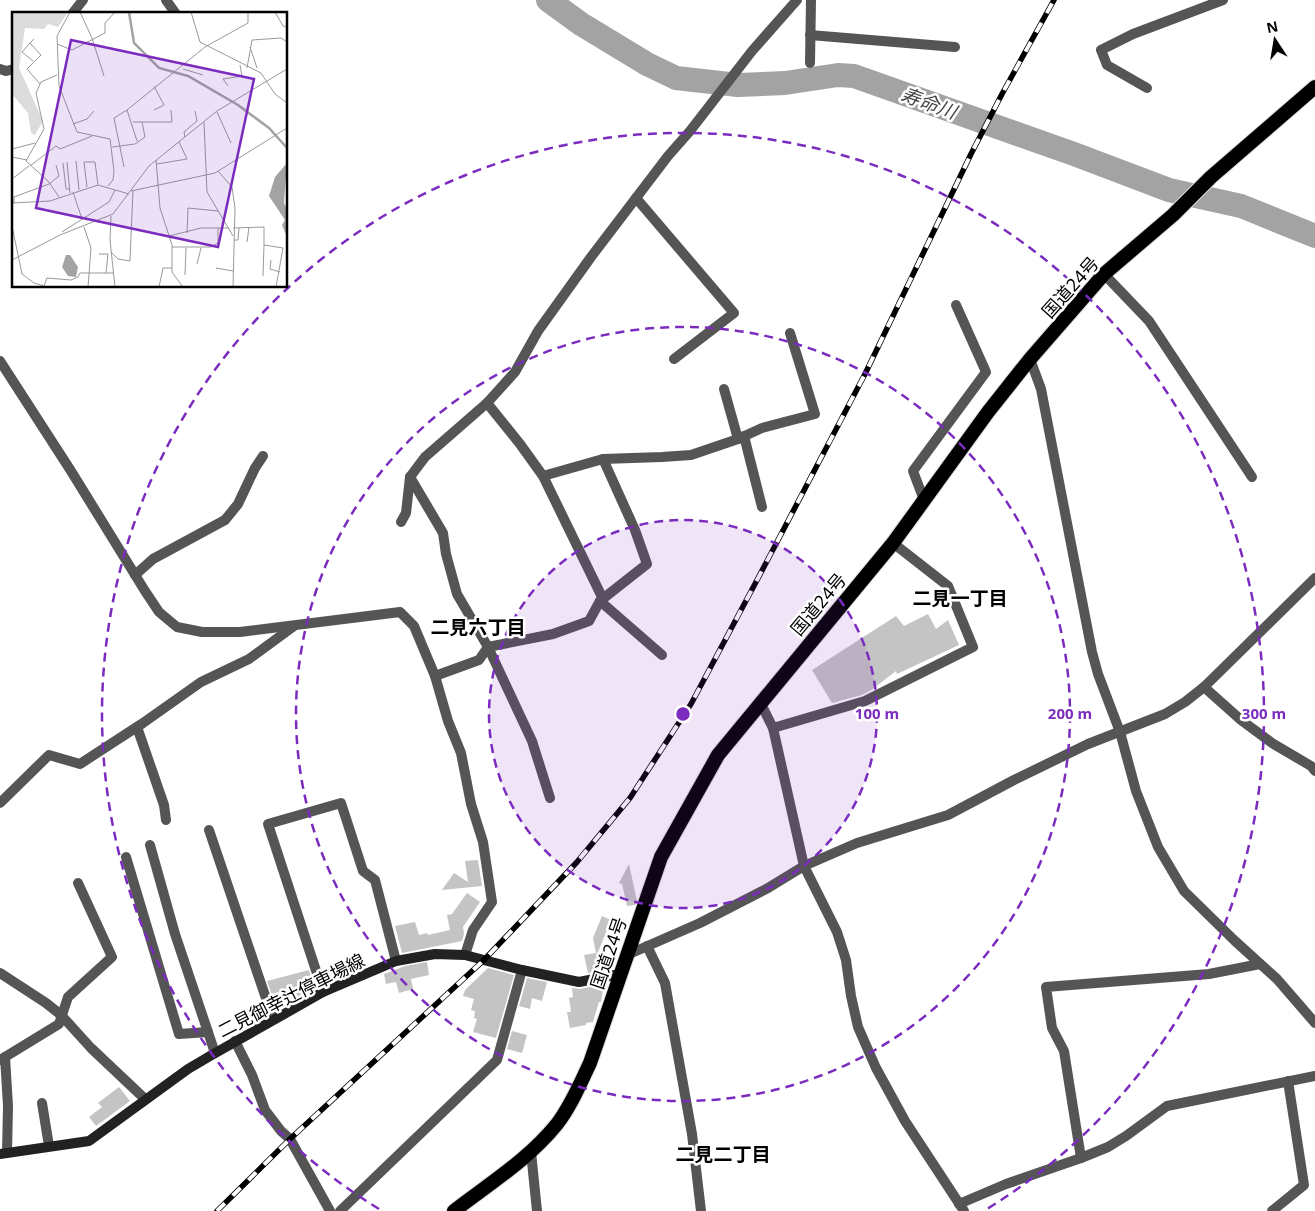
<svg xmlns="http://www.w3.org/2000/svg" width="1315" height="1211" font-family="'Noto Sans','Noto Sans JP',sans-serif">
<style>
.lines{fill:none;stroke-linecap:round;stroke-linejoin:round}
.river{stroke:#a3a3a3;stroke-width:24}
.building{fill:#c4c4c4}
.trunk-casing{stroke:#dbdbdb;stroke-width:16}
.minor{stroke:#555;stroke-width:10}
.tertiary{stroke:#555;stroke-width:10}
.secondary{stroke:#222;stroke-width:10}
.trunk{stroke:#000;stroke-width:14}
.rail-casing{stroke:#000;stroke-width:5.5}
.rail{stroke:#fff;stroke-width:4;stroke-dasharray:11;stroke-linecap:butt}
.ring{fill:none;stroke:#7b2cbf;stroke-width:2.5;stroke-dasharray:9 6}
.labels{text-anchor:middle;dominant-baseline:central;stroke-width:5;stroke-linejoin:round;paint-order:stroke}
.street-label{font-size:18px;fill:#000;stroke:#fff}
.water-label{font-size:19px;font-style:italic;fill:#444;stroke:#fff}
.neighbourhood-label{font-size:19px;font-weight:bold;fill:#000;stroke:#fff}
.inset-river{fill:none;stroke:#a3a3a3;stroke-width:2.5}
.inset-road{fill:none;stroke:#999;stroke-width:1}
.view{fill:#7b2cbf;fill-opacity:0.15;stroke:#7b2cbf;stroke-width:2.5}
.inset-edge{fill:none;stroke:#000;stroke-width:2.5}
.centre{fill:#7b2cbf;stroke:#fff;stroke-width:2.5}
.ring-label{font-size:15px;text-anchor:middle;font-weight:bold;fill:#7b2cbf;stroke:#fff;stroke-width:5;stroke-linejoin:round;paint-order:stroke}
</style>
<rect width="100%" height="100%" fill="#fff"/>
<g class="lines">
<polyline class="river" points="548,0 581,24 647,64 676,78 738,85 785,83 838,75 854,76 1074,154 1169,190 1241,206 1315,236"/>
</g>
<g class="building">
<polygon points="928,614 936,629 948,620 959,645 897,674 896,671 870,691 862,695 832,703 812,670 896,616 904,626"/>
<polygon points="478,860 482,886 442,890 454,873 468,882 465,861"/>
<polygon points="629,864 637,901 635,905 627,906 622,884 619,883"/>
<polygon points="467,893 480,902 463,927 464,934 462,941 402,953 395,926 415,922 419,935 427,933 428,935 450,930 447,915 452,914"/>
<polygon points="602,916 611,920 598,952 605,951 606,957 609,956 607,970 588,973 584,955 596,953 593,938"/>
<polygon points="427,962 429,975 411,979 413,989 399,993 396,982 386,984 384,974 405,966"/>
<polygon points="488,968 514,975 496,1038 473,1032 477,1019 474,1018 475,1011 471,1010 474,999 463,996 465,990"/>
<polygon points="309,970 314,988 302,992 303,995 275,1004 267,981"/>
<polygon points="527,978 547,982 542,1001 532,998 530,1009 519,1006"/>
<polygon points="604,984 601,1002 599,1002 593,1022 586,1023 586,1025 570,1028 567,1012 571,1012 569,998 573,997 572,988 580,989"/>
<polygon points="512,1031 527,1035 522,1053 507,1049"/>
<polygon points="119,1087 130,1101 96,1126 89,1117 102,1107 98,1103"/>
</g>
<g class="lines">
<g class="trunk-casing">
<path id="trunk" d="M454 1211C489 1184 529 1159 557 1124 571 1106 580 1084 590 1063L661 857 718 755 893 543 988 412 1030 359 1104 274 1173 215 1211 177 1315 87"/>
</g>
<g class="minor">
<polyline points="166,0 176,14"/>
<polyline points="72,14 83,0"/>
<polyline points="810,35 955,47"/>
<polyline points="810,63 811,0"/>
<polyline points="0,69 6,71 14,69"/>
<polyline points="1147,88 1107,65 1101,50 1133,34 1223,0"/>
<polyline points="636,198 734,313 674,359"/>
<polyline points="1104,274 1149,321 1252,477"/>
<polyline points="0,361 71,471 145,591 159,612 177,627 202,632 240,632 400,612 414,626 435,676 448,721 461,753 471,804 483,842 492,902 473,930 465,955"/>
<polyline points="724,389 738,439"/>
<polyline points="487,403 425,457 410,477 443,533 446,554 457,594 488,647 532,741 550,798"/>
<polyline points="744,436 762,507"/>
<polyline points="543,476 603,459 662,457 691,455 738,439 762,428 815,414 790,333"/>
<polyline points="924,500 913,471 986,372 956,305"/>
<polyline points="401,522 406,513 410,477"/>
<polyline points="135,575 153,559 225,520 238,504 255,468 263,456"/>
<polyline points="603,599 543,476 520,444 487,403 515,372 538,331 591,257 668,156 690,131 752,51 797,0"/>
<polyline points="600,601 662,655"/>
<polyline points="435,676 479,660 488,647 553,634 589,621 600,601 647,564 635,530 603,459"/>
<polyline points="1204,687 1241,720 1272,743 1311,766 1315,771"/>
<polyline points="760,702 773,728 804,866 837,932 846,960 851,996 858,1027 876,1068 905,1121 964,1211"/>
<polyline points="137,727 164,805 166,820"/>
<polyline points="773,728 865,701 973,647 948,586 893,543"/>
<polyline points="0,803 49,755 80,764 143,723 201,682 249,659 294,626"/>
<polyline points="209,830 273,1019"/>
<polyline points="150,845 175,934 215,1053"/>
<polyline points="126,857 179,1034 208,1032"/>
<polyline points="647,946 665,983 692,1134 701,1211"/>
<polyline points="627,955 700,923 768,888 804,866 857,843 948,815 1014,780 1088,744 1165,714 1185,702 1204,687 1315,578"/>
<polyline points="0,973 46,1003 61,1015 91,1048 145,1099"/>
<polyline points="323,992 268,824 341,803 363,871 375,880 396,961"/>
<polyline points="235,1041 252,1075 265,1110 281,1131 290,1139 330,1211"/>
<polyline points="5,1057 8,1106 7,1153"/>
<polyline points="0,1060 59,1024 68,997 112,957 78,883"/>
<polyline points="42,1103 49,1146"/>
<polyline points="1081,1158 1064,1051 1052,1028 1046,987 1209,974 1260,964"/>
<polyline points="959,1204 1006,1184 1081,1158 1108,1147 1126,1136 1167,1106 1315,1076"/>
<polyline points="340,1211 497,1060 522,970"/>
<polyline points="1272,1211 1304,1185 1288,1081"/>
</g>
<g class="tertiary">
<polyline points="1030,359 1041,389 1092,652 1098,674 1120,732 1136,791 1158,847 1184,891 1235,941 1277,979 1315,1023"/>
<polyline points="531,1152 537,1211"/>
</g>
<polyline class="secondary" points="0,1154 89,1141 188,1069 210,1056 323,992 396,961 435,954 465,955 522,970 579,982 620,974"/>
<use href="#trunk" class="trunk"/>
<g class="rail-casing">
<polyline id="rail" points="217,1211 290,1139 484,960 577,862 630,798 691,704 756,582 865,374 971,154 1002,94 1054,0"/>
</g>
<use href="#rail" class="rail"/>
</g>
<circle cx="683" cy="714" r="194" fill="#7b2cbf" fill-opacity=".12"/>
<g class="ring">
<circle cx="683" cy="714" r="194"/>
<circle cx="683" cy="714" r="387"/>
<path d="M379 1209A581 581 0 1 1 987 1209"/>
</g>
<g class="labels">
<g class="street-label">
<text transform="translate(1070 287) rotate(-48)">国道24号</text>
<text transform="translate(818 604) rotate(-50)">国道24号</text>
<text transform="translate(608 953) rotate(-71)">国道24号</text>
<text transform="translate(291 995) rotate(-27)">二見御幸辻停車場線</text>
</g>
<g class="water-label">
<text transform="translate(929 103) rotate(20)">寿命川</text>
</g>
<g class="neighbourhood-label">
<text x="960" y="598">二見一丁目</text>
<text x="478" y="627">二見六丁目</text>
<text x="723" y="1154">二見二丁目</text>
</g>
</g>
<g transform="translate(12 12)">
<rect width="275" height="275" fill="#fff"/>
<path d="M0 0H56L46 15 36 12 32 17 13 16 7 56 31 109 23 123 19 121 16 101 0 82Z" fill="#dcdcdc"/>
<path d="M275 151 272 191 275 197V225L270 213 273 208 257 184 263 165ZM54 243H58L66 255 64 265 56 264 50 255Z" fill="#a3a3a3"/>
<path class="inset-river" d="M117 0 122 31 147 56 176 64 226 93 257 116 275 136"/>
<path class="inset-road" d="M58 0 45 24 47 74 65 120 98 127 102 159 101 168 96 174M68 0 80 26M179 0 188 30 249 61 263 82 275 91M263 0 271 14 275 15M80 26 92 64M22 27 18 31 29 43 15 57 28 72M18 31 10 40 21 49M45 32 60 38 93 21V11L103 0M238 35 245 56M235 56 240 28 269 26 275 30M171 57 191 63M45 63 29 70 24 81 32 117 14 149 36 169 47 185M142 74 152 93 142 98M216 74 211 67 230 64 228 53M205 100 219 131M121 110H160L159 98M192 110 195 180 221 224M61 112 75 107 82 99M173 125 172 120 185 109 183 99M125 129 115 98 193 35 236 11V0M100 135 123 132 133 125 130 110M0 137 23 131M0 145 15 148M144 148 148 196 160 233V260L171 275M64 149 67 178M55 150 58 181M51 151 54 177H58M145 152 175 147 167 130M18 154 44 134 48 137 80 124M112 155 102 106 115 98M206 159 220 175 223 196 221 275M0 167 17 154M75 175 72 150H83L86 173M119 179 203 161 275 116M61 180 70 207M0 191 38 189 86 173 117 182M2 191V185L37 172 47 164 44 153M99 204 98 228 103 275M0 214 10 262 22 271 32 274 35 266 59 268 66 265 68 261H102M72 215 79 236 76 275M221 216 252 215V233L271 236 264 275M50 220 97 190 103 178M175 221 176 196 206 199M157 224 189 216H217M222 228H226L227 216M235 230 237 215M160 235H199L206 231V216M99 240 106 247 118 249 121 178M87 242H96L94 261M0 248 48 223 101 202 137 154 205 99 275 57M259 248 258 257 268 260M185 252 189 236M204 256 221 259M173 263 174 236M251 264 252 233M147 275 151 256H160"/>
<path class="view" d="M59 28 242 67 206 235 24 196Z"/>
<rect width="275" height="275" class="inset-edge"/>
</g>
<circle cx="683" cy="714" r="8" class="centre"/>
<g class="ring-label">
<text x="877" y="719">100 m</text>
<text x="1070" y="719">200 m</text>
<text x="1264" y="719">300 m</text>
</g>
<g transform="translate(1275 40) rotate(348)" stroke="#ffffff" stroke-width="4" paint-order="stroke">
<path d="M0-4L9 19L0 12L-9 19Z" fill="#000000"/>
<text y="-8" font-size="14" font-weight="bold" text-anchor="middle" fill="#000000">N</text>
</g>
</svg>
